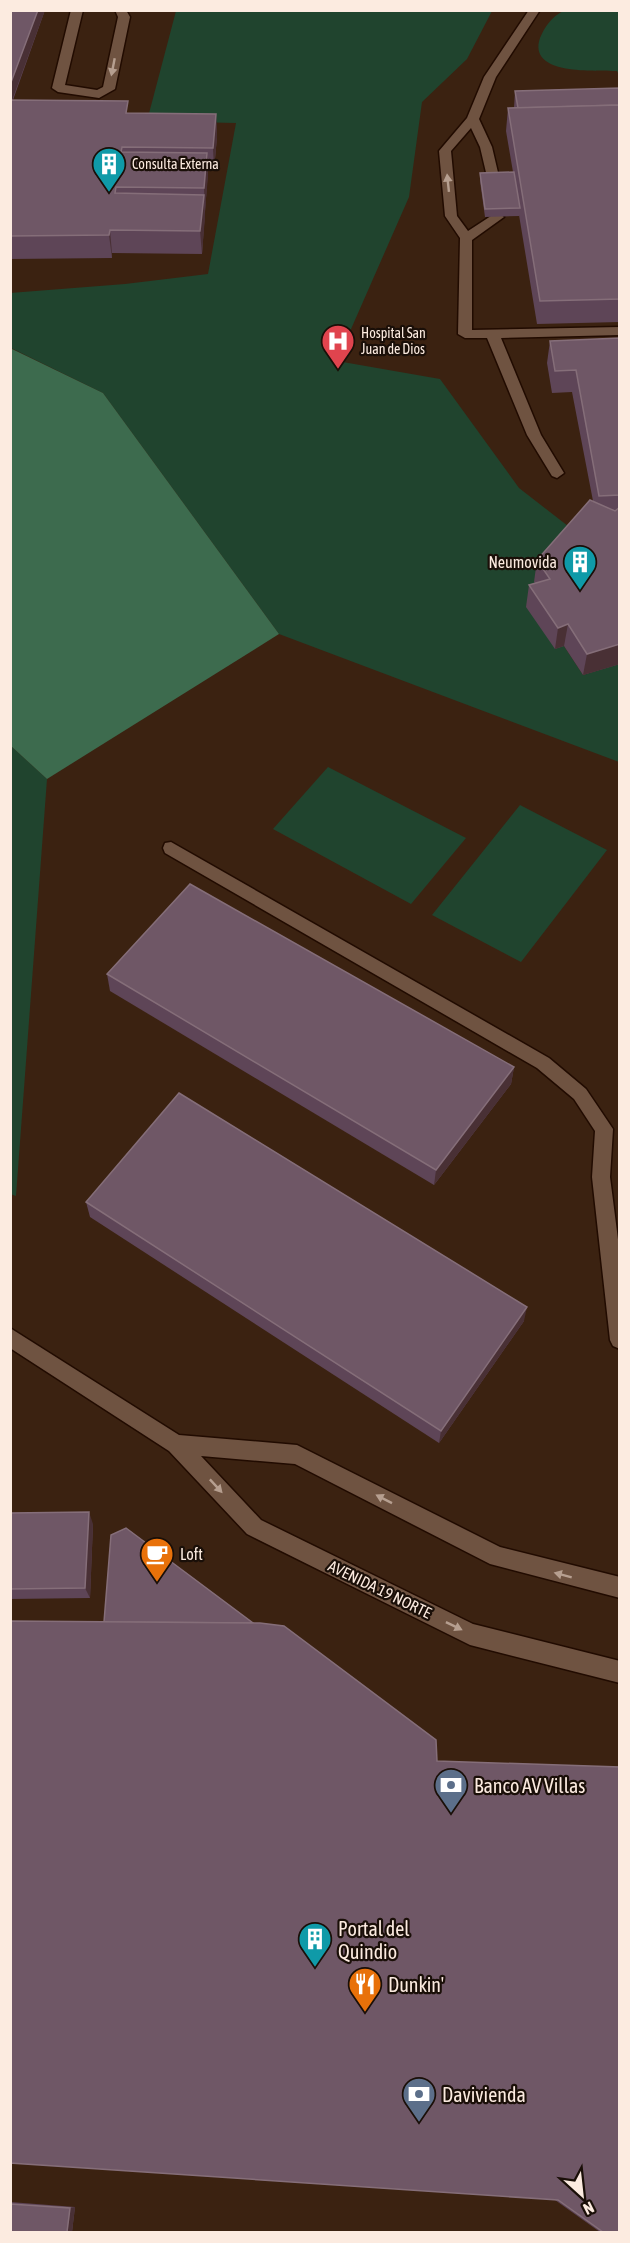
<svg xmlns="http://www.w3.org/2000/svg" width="630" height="2243" font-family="'Asap Condensed',sans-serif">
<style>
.green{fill:#20442e}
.forest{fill:#3d6b4e}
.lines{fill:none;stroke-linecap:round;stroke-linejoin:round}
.service-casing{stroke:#210b00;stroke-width:3}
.tertiary-casing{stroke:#210b00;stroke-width:3}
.service{fill:#6f5341;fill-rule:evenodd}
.tertiary{fill:#6f5341;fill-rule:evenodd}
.wall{fill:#5e4557}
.shaded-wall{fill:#493035}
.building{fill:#6f5766;stroke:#856e79;stroke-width:1.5}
.oneway{fill:#b69f90}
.labels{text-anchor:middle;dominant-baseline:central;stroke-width:4.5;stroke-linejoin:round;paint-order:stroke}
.far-poi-label{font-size:14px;fill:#fcebe0;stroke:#1a0f08;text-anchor:start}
.poi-label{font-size:16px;fill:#fcebe0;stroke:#1a0f08;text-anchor:end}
.street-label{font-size:16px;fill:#fcebe0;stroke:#1a0f08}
.near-poi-label{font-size:20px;fill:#fcebe0;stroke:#1a0f08;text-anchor:start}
</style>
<rect width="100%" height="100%" fill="#3b2211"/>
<g class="green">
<polygon points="176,11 492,11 467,59 422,102 409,197 337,361 440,379 519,488 577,533 547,600 526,606 564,646 583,675 619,664 619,762 279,634 103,393 11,348 10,293 125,284 208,274 236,123 147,121"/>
<path d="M563 11H619V75L617 71C596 70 527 76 540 38 545 26 552 17 563 11Z"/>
<polygon points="11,746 47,779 16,1196 10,1194"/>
<polygon points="328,767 466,838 411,904 273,829"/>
<polygon points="520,805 607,850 521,962 432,915"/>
</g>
<polygon class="forest" points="10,348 103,393 279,634 47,779 11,746"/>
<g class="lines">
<g class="service-casing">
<g id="service">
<polygon points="71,10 83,10 65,85 97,90 103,87 118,17 115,10 126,10 130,17 115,89 99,98 58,92 52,88"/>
<polygon points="529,10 540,10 496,77 479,119 492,147 500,181 494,185 488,181 480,147 471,128 451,151 457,216 468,231 494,214 498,213 504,217 472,240 472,330 620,327 620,335 501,338 541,435 564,473 557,478 552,476 527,435 487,338 465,338 458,334 460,238 445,216 439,151 467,118 484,77"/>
<polygon points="171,842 549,1058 586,1089 613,1129 610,1177 620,1255 620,1349 613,1346 610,1340 592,1177 595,1131 574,1099 537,1068 165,853 163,848 165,843"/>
</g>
</g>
<g class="tertiary-casing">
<polygon id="tertiary" points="10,1328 179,1435 297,1445 500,1547 620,1577 620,1598 490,1564 295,1464 201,1456 261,1520 473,1624 620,1661 620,1683 470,1645 247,1534 169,1451 10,1348"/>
</g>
<use href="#service" class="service"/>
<use href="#tertiary" class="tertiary"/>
</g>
<g class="wall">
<polygon points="10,10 45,10 13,100 129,113 216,114 217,137 214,170 208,170 202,254 112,253 112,258 10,259"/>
<polygon points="620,88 620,322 537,324 519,215 519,216 485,217 480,181 480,173 513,172 506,131 508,108 514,108 515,91"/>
<polygon points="620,338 620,664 583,675 564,646 555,649 526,607 529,585 535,583 534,582 537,560 593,501 572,392 552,393 547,363 550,341"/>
<polygon points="107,974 514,1067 511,1084 434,1185 110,991"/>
<polygon points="86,1202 524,1321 439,1443 90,1217"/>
<polygon points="10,1513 93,1524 90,1598 10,1599"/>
<polygon points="437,1761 620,2232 600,2232 555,2200"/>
<polygon points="10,2202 75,2207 72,2232 10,2232"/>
</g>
<g class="shaded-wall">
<polygon points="38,10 45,10 10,106 10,85"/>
<polygon points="216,114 217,137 214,170 213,148"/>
<polygon points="207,153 208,176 205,211 204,188"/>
<polygon points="204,195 205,217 202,254 200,231"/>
<polygon points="110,230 112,253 112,258 109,235"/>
<polygon points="568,624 564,646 555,649 558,628"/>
<polygon points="620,644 620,664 583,675 587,654"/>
<polygon points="514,1067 511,1084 434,1185 436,1170"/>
<polygon points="527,1307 524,1321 439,1443 441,1431"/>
<polygon points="89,1512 93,1524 90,1598 85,1588"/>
<polygon points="75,2207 72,2232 67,2232 70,2208"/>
</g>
<g class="building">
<polygon points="10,10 38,10 10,85"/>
<polygon points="620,88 620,105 518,108 515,91"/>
<polygon points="10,100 128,101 126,113 216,114 213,148 122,147 121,152 207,153 204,188 116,187 115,193 204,195 200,231 110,230 109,235 10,236"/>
<polygon points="620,105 620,299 540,301 508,108"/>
<polygon points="514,172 520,208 485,209 480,173"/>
<polygon points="620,338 620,495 599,496 576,370 555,371 550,341"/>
<polygon points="590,500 615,511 620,507 620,644 587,654 568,624 558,628 529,585 550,579 537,560"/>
<polygon points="190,884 514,1067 436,1170 107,974"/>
<polygon points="179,1093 527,1307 441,1431 86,1202"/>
<polygon points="89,1512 85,1588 10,1589 10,1513"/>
<polygon points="126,1528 253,1623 104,1622 111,1535"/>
<polygon points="10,1621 260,1623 284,1626 436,1740 437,1761 620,1767 620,2232 603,2232 558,2200 10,2163"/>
<polygon points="10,2204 70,2208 67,2232 10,2232"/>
</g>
<defs><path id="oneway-solid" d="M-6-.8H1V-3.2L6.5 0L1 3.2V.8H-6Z" transform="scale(1.5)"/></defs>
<g class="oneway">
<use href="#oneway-solid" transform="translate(113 67) rotate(101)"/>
<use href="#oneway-solid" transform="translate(448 183) rotate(-96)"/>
<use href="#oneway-solid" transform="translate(216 1486) rotate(47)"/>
<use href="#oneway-solid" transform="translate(384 1499) rotate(-153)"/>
<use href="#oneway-solid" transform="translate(563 1575) rotate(-165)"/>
<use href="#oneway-solid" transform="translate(454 1626) rotate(26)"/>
</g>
<defs>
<g id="building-pin" transform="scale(1.725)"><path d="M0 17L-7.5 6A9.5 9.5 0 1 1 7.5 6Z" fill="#0f9aa8" stroke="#1a0f08"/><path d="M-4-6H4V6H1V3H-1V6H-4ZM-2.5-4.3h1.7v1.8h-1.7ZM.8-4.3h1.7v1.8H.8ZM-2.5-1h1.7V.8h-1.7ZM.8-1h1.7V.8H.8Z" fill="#fff"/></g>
<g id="hospital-pin" transform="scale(1.725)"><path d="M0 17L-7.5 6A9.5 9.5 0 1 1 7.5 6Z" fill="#e0444e" stroke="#1a0f08"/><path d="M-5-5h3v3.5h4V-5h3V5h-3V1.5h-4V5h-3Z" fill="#fff"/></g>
<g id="cafe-pin" transform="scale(1.725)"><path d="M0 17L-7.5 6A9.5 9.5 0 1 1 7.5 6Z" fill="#e8710a" stroke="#1a0f08"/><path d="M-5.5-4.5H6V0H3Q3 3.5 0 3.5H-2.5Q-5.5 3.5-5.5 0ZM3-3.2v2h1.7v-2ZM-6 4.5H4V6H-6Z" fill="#fff"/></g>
<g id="bank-pin" transform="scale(1.725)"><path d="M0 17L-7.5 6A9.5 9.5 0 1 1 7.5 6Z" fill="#5c6f8a" stroke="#1a0f08"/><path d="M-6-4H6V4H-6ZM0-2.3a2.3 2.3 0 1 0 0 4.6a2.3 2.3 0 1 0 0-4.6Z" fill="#fff"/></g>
<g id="restaurant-pin" transform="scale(1.725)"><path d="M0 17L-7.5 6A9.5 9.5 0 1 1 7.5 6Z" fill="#e8710a" stroke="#1a0f08"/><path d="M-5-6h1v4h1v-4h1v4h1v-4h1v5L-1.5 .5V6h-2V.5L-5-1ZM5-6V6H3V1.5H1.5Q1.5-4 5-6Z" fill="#fff"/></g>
</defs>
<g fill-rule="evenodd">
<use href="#building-pin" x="109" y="164"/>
<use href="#hospital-pin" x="338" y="341"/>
<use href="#building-pin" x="580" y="562"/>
<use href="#cafe-pin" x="157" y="1554"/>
<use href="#bank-pin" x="451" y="1785"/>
<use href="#building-pin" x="315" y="1939"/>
<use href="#restaurant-pin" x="365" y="1984"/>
<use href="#bank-pin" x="419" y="2094"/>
</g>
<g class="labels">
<g class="far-poi-label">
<text x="132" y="164">Consulta Externa</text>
<text x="361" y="333">Hospital San<tspan x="361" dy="16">Juan de Dios</tspan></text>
</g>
<g class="poi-label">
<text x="557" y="562">Neumovida</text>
<text x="180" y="1554" text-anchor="start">Loft</text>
</g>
<g class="street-label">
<text transform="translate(380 1589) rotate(26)">AVENIDA 19 NORTE</text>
</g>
<g class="near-poi-label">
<text x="474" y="1785">Banco AV Villas</text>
<text x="338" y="1928">Portal del<tspan x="338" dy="23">Quindio</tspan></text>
<text x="388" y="1984">Dunkin'</text>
<text x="442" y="2094">Davivienda</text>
</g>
</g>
<rect width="630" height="2243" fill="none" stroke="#fcebe0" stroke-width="24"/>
<g transform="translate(582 2195) rotate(153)" stroke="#1a0f08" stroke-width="4.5" paint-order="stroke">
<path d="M0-4.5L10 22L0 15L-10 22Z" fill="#fcebe0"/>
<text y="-9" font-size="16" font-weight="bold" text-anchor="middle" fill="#fcebe0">N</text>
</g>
</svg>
